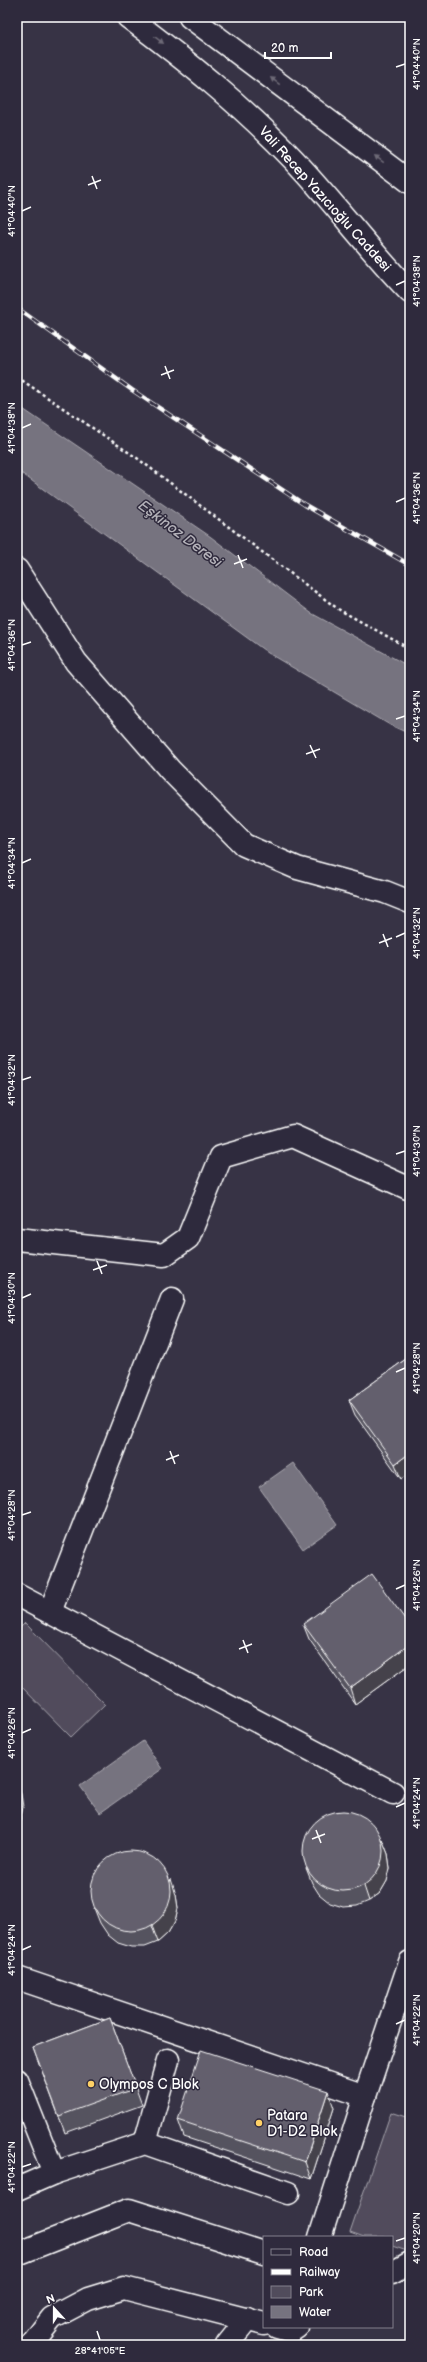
<svg xmlns="http://www.w3.org/2000/svg" width="427" height="2362" font-family="'Balsamiq Sans',sans-serif">
<style>
.green{fill:#514c5c;stroke:#a8a6ae}
.water{fill:#76737f;stroke:#adabb2}
.lines{fill:none;stroke-linecap:round;stroke-linejoin:round}
.minor-casing{stroke:#fff;stroke-width:25}
.major-casing{stroke:#fff;stroke-width:25}
.path{stroke:#fff;stroke-width:2.5;stroke-dasharray:3 3;stroke-linecap:butt}
.minor{stroke:#2f2a3d;stroke-width:22}
.major{stroke:#2f2a3d;stroke-width:22}
.rail-casing{stroke:#fff;stroke-width:4.5}
.rail{stroke:#2f2a3d;stroke-width:3;stroke-dasharray:9;stroke-linecap:butt}
.wall{fill:#55525e;stroke:#fff}
.shaded-wall{fill:#45424c;stroke:#fff}
.building{fill:#635f6d;stroke:#fff}
.oneway{fill:#6d6a77}
.ticks{fill:none;stroke:#fff;stroke-width:1.5}
.poi-dot{fill:#ffd166;stroke:#2f2a3d;stroke-width:1.5}
.labels{text-anchor:middle;dominant-baseline:central;stroke-width:3;stroke-linejoin:round;paint-order:stroke}
.street-label{font-size:14px;fill:#fff;stroke:#2f2a3d}
.poi-label{font-size:14px;fill:#fff;stroke:#2f2a3d;text-anchor:start}
.water-label{font-size:15px;font-style:italic;fill:#b4b2b9;stroke:#2f2a3d}
.neatline{fill:none;stroke:#fff;stroke-width:1.5}
.ticks-label{font-size:10px;text-anchor:middle;fill:#fff}
</style>
<rect width="100%" height="100%" fill="#373345"/>
<filter id="ink" filterUnits="userSpaceOnUse"><feTurbulence type="fractalNoise" baseFrequency=".025" numOctaves="2"/><feDisplacementMap in="SourceGraphic" scale="8" xChannelSelector="R" yChannelSelector="G"/><feConvolveMatrix kernelMatrix="1 2 1 2 8 2 1 2 1" color-interpolation-filters="sRGB"/></filter>
<g filter="url(#ink)">
<g class="green">
<polygon points="25,1623 105,1704 71,1737 17,1682 17,1631"/>
<polygon points="391,2112 410,2118 410,2252 392,2246 392,2237 364,2237 350,2232"/>
</g>
<g class="water">
<polygon points="17,405 211,537 311,613 410,667 410,734 390,725 268,653 17,470"/>
<polygon points="293,1463 337,1525 303,1549 259,1487"/>
<polygon points="143,1741 162,1769 100,1813 80,1786"/>
</g>
<g class="lines">
<g class="minor-casing">
<g id="minor">
<polyline points="17,570 76,662 170,770 244,845 297,868 385,892 410,902"/>
<polyline points="17,1239 164,1255 188,1238 221,1157 293,1136 410,1189"/>
<polyline points="17,1595 393,1793"/>
<polyline points="50,1612 172,1299"/>
<polyline points="17,1978 365,2096 320,2237"/>
<polyline points="17,2080 54,2173"/>
<polyline points="365,2096 410,1962"/>
<polyline points="145,2143 168,2060"/>
<polyline points="17,2189 54,2173 145,2143 288,2193"/>
<polyline points="17,2254 129,2210 264,2253"/>
<polyline points="392,2273 410,2263"/>
<polyline points="277,2327 291,2331 297,2327"/>
<polyline points="31,2345 52,2318 88,2299 124,2288 264,2324"/>
<polyline points="227,2345 248,2319"/>
</g>
</g>
<g class="major-casing">
<g id="major">
<path d="M128 17C187 61 243 106 294 160 334 202 369 250 410 292"/>
<polyline points="190,17 410,182"/>
</g>
</g>
<polyline class="path" points="17,377 137,458 338,609 410,649"/>
<use href="#minor" class="minor"/>
<use href="#major" class="major"/>
<g class="rail-casing">
<polyline id="rail" points="17,308 132,390 305,505 410,565"/>
</g>
<use href="#rail" class="rail"/>
</g>
<g class="wall">
<polygon points="410,1356 401,1479 355,1415 349,1400"/>
<polygon points="303,1624 410,1626 410,1664 355,1704 309,1639"/>
<polygon points="382,1839 388,1854 390,1868 387,1881 380,1893 369,1901 357,1906 343,1907 330,1903 319,1894 312,1883 306,1868"/>
<polygon points="176,1895 178,1908 175,1921 168,1933 158,1942 145,1947 131,1947 118,1943 108,1935 100,1923 94,1908"/>
<polygon points="110,2018 142,2105 65,2133 33,2047"/>
<polygon points="334,2108 311,2179 184,2137 178,2120"/>
<polygon points="17,2148 20,2156 17,2157"/>
</g>
<g class="shaded-wall">
<polygon points="410,1453 410,1473 401,1479 395,1464"/>
<polygon points="410,1644 410,1664 355,1704 350,1688"/>
<polygon points="17,1784 21,1794 23,1807 20,1821 17,1826"/>
<polygon points="382,1839 388,1854 390,1868 387,1881 380,1893 369,1901 364,1886"/>
<polygon points="171,1879 176,1895 178,1908 175,1921 168,1933 158,1942 152,1926"/>
<polygon points="328,2091 334,2108 311,2179 305,2162"/>
</g>
<g class="building">
<polygon points="410,1356 410,1453 395,1464 349,1400"/>
<polygon points="372,1574 410,1626 410,1644 350,1688 303,1624"/>
<circle cx="343" cy="1851" r="40"/>
<circle cx="131" cy="1891" r="40"/>
<polygon points="110,2018 136,2088 59,2116 33,2047"/>
<polygon points="201,2050 328,2091 305,2162 178,2120"/>
</g>
<defs><path id="oneway-solid" d="M-6-.8H1V-3.2L6.5 0L1 3.2V.8H-6Z"/></defs>
<g class="oneway">
<use href="#oneway-solid" transform="translate(159 40) rotate(37)"/>
<use href="#oneway-solid" transform="translate(275 81) rotate(-143)"/>
<use href="#oneway-solid" transform="translate(379 159) rotate(-143)"/>
</g>
</g>
<path class="ticks" d="M396 67 405 64M92 176 97 189M88 185 101 180M22 211 31 207M396 285 405 281M165 366 170 379M161 375 174 370M22 428 31 424M396 502 405 498M238 555 243 568M234 564 247 559M22 645 31 642M396 719 405 716M310 745 316 758M306 754 320 749M22 863 31 859M383 934 388 947M396 937 405 933M379 943 392 938M22 1080 31 1077M396 1154 405 1151M97 1261 102 1274M93 1270 107 1265M22 1298 31 1294M396 1372 405 1368M170 1451 175 1464M166 1460 179 1455M22 1515 31 1512M396 1589 405 1585M243 1640 248 1653M239 1649 252 1644M22 1733 31 1729M396 1807 405 1803M316 1830 321 1843M312 1839 325 1834M22 1950 31 1946M396 2024 405 2020M22 2167 31 2164M396 2241 405 2238M97 2331 100 2340"/>
<g class="poi-dot">
<circle cx="91" cy="2084" r="4"/>
<circle cx="259" cy="2123" r="4"/>
</g>
<g class="labels">
<g class="street-label">
<text transform="translate(325 199) rotate(48)">Vali Recep Yazıcıoğlu Caddesi</text>
</g>
<g class="poi-label">
<text x="99" y="2084">Olympos C Blok</text>
<text x="267" y="2115">Patara<tspan x="267" dy="16">D1-D2 Blok</tspan></text>
</g>
<g class="water-label">
<text transform="translate(180 534) rotate(37)">Eşkinoz Deresi</text>
</g>
</g>
<rect width="427" height="2362" fill="none" stroke="#2f2a3d" stroke-width="44"/>
<rect x="263" y="2236" width="130" height="92" fill="#2f2a3d" stroke="#827f8b"/>
<rect x="271" y="2249" width="20" height="6" fill="#2f2a3d" stroke="#827f8b"/>
<text x="299" y="2256" font-size="12" fill="#ffffff">Road</text>
<rect x="271" y="2269" width="20" height="6" fill="#ffffff" stroke="#827f8b"/>
<text x="299" y="2276" font-size="12" fill="#ffffff">Railway</text>
<rect x="271" y="2286" width="20" height="12" fill="#514c5c" stroke="#827f8b"/>
<text x="299" y="2296" font-size="12" fill="#ffffff">Park</text>
<rect x="271" y="2306" width="20" height="12" fill="#76737f" stroke="#827f8b"/>
<text x="299" y="2316" font-size="12" fill="#ffffff">Water</text>
<g transform="translate(54 2308) rotate(339)" stroke="#2f2a3d" stroke-width="3" paint-order="stroke">
<path d="M0-3L7 15L0 10L-7 15Z" fill="#ffffff"/>
<text y="-6" font-size="11" font-weight="bold" text-anchor="middle" fill="#ffffff">N</text>
</g>
<path d="M265 52v6h66v-6" fill="none" stroke="#ffffff" stroke-width="2"/>
<text x="271" y="52" font-size="12" fill="#ffffff" stroke="#2f2a3d" stroke-width="3" paint-order="stroke">20 m</text>
<rect x="22" y="22" width="383" height="2318" class="neatline"/>
<g class="ticks-label">
<text transform="translate(416 64) rotate(-90)" y="4">41°04'40"N</text>
<text transform="translate(11 211) rotate(-90)" y="4">41°04'40"N</text>
<text transform="translate(416 281) rotate(-90)" y="4">41°04'38"N</text>
<text transform="translate(11 428) rotate(-90)" y="4">41°04'38"N</text>
<text transform="translate(416 498) rotate(-90)" y="4">41°04'36"N</text>
<text transform="translate(11 645) rotate(-90)" y="4">41°04'36"N</text>
<text transform="translate(416 716) rotate(-90)" y="4">41°04'34"N</text>
<text transform="translate(11 863) rotate(-90)" y="4">41°04'34"N</text>
<text transform="translate(416 933) rotate(-90)" y="4">41°04'32"N</text>
<text transform="translate(11 1080) rotate(-90)" y="4">41°04'32"N</text>
<text transform="translate(416 1151) rotate(-90)" y="4">41°04'30"N</text>
<text transform="translate(11 1298) rotate(-90)" y="4">41°04'30"N</text>
<text transform="translate(416 1368) rotate(-90)" y="4">41°04'28"N</text>
<text transform="translate(11 1515) rotate(-90)" y="4">41°04'28"N</text>
<text transform="translate(416 1585) rotate(-90)" y="4">41°04'26"N</text>
<text transform="translate(11 1733) rotate(-90)" y="4">41°04'26"N</text>
<text transform="translate(416 1803) rotate(-90)" y="4">41°04'24"N</text>
<text transform="translate(11 1950) rotate(-90)" y="4">41°04'24"N</text>
<text transform="translate(416 2020) rotate(-90)" y="4">41°04'22"N</text>
<text transform="translate(11 2167) rotate(-90)" y="4">41°04'22"N</text>
<text transform="translate(416 2238) rotate(-90)" y="4">41°04'20"N</text>
<text x="100" y="2354">28°41'05"E</text>
</g>
</svg>
